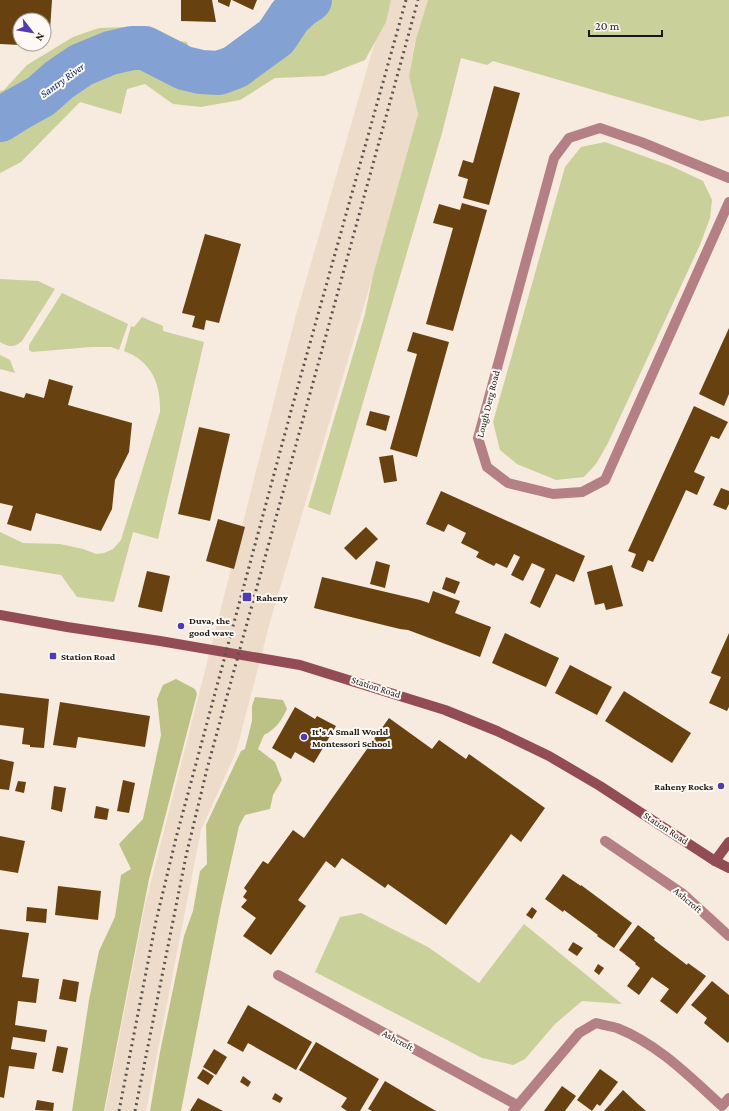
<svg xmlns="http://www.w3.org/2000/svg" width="729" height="1111" font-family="'Crimson Pro',serif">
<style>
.built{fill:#eedcca}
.green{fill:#cad09a}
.forest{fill:#bcc285}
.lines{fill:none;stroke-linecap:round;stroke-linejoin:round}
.river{stroke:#84a1d4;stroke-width:44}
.building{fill:#684110}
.street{stroke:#b48085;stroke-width:10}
.secondary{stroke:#934c55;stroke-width:10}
.rail{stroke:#59534c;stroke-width:3;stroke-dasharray:2 4;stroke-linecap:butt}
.poi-dot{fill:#4f3cb3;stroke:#fef9f4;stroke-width:1.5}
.labels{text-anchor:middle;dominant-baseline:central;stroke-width:4;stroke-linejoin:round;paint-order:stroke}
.street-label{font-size:10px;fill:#1b1713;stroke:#fef9f4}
.poi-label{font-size:10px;font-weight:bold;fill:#1b1713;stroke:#fef9f4;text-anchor:start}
.water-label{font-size:11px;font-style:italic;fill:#062762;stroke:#fef9f4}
</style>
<rect width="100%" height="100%" fill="#f7eade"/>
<polygon class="built" points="387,0 428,0 414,47 409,76 418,114 373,275 270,622 236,752 201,830 146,1111 105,1111 145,905 296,315"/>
<g class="green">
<polygon points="324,0 391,0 386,22 365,60 324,76 275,78 240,100 201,107 173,104 145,84 127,89 121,114 80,102 21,162 0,173 0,91 4,90 27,65 73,37 99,28 126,27 156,29 180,41 187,42 189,48 201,52 226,50 237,54 265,52 279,37 292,27 300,14"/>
<polygon points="428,0 729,0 729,116 701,121 493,61 487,65 461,58 442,133 330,515 308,507 365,314 373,275 418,114 409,76 416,39"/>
<polygon points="605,142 671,166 703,181 712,200 710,218 700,245 608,443 596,464 584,477 556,480 517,464 500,450 493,422 565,167 581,147"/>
<path d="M0 279 38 281 55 289 22 341C14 348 9 347 0 342Z"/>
<polygon points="62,293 128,324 119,350 111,347 91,347 32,352 29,350 29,345"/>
<path d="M142 317 163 326V331L204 342 158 539 133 532 114 602 77 597 61 575 0 565V532L23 543 60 544 83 549 96 554 104 553 113 549 121 540 160 412C161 383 151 361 124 351L131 326 134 327Z"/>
<polygon points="0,355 10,360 15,373 0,369"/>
<polygon points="361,913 428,947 479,983 524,924 622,1004 582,1001 555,1024 525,1059 513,1065 482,1058 315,972 340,917"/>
</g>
<g class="forest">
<polygon points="176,679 195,689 197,694 149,879 104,1111 72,1111 89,1000 99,951 115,917 121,875 131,869 119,844 143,819 161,735 157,699 163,685"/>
<path d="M255 697 283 700 287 709C281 721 276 729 264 735L258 749 275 762 282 780 273 795 270 809 245 815 239 826 221 906 181 1111H150L160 1052 184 936 193 911 200 871 207 864 206 825 241 751 245 749 252 721V706Z"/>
</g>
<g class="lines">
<polyline class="river" points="0,120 16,110 41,96 59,80 81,65 110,53 132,48 145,48 184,68 201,72 219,73 235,67 276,37 290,16 302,5 310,0"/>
</g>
<g class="building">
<polygon points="0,0 52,0 50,30 44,36 44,20 20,20 20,45 0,44"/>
<polygon points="181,0 212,0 216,22 181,21"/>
<polygon points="218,0 231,0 229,7 218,2"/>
<polygon points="232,0 257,0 253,10"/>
<polygon points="494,86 520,93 489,205 463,198 468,179 458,176 463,160 473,163"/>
<polygon points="462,203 487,210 453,331 426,324 453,228 433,223 439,204 460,210"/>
<polygon points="205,234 241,244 219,323 206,320 204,330 192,327 195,316 182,313"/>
<polygon points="729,328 729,394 724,406 699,394"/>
<polygon points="413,332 449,342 417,457 390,449 417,354 407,351"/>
<polygon points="49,379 73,386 68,405 132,423 129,452 115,480 112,509 101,531 36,513 31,531 7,524 13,506 0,503 0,391 24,398 26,393 44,398"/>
<polygon points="694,406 728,422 719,439 711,436 694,472 705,477 697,495 686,490 653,562 648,560 643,572 631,567 636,554 628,551"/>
<polygon points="370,411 390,416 386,431 366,425"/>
<polygon points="199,427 230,434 210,521 178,514"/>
<polygon points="393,455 397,481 384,483 379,457"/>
<polygon points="721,488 729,491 729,504 726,510 713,505"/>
<polygon points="441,491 585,556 574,582 556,574 540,608 530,603 545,569 532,563 523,581 511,575 520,557 514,554 507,568 496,563 494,566 476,557 479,552 461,543 466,533 448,524 444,532 426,524"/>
<polygon points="218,519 245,527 234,569 206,561"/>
<polygon points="366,527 378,539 356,560 344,548"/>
<polygon points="376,561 390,565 385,588 370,584"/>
<polygon points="612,565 623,606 606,610 604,603 595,605 587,572"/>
<polygon points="147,571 170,576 162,612 138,607"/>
<polygon points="322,577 420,600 429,603 433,591 460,601 455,613 491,627 480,657 408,630 400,629 314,608"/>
<polygon points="446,577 460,582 455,594 442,589"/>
<polygon points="505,633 559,658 546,687 492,663"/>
<polygon points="729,633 729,707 727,711 709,703 721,677 711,673"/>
<polygon points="570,665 612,687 597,715 555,693"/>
<polygon points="624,691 691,733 672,763 605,721"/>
<polygon points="0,693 49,699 44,748 30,747 30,745 22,744 24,728 0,725"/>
<polygon points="60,702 150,716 145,747 78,737 76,748 53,745"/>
<polygon points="295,707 315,719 317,716 336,726 314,763 295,752 291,759 272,748"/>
<polygon points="389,718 432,749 439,740 466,759 469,754 545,808 521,842 511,834 446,925 388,884 385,888 342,858 335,868 326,861 298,900 306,906 271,955 243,936 256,918 241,907 247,900 243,897 247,891 244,888 263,861 268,864 293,830 304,838"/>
<polygon points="0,759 14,762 9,790 0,789"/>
<polygon points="123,780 135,783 129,813 117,811"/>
<polygon points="18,781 26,782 24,793 15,791"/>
<polygon points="54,786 66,788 62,812 51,809"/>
<polygon points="96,806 109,809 107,820 94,818"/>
<polygon points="0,836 25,841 18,873 0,870"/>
<polygon points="563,874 581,886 581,885 632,923 614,948 597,936 598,935 564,910 563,912 545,899"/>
<polygon points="58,886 101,891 98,920 55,915"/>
<polygon points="27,907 47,909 46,923 26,921"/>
<polygon points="532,907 537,911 532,919 526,915"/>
<polygon points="638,925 655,938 654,940 687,965 688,963 706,976 677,1014 660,1001 669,989 652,977 639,995 627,986 640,968 635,964 636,963 619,950"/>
<polygon points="0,929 29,933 22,977 39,979 36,1003 18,1001 15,1025 47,1030 45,1042 13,1037 11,1049 37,1053 34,1069 9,1066 4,1098 0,1097"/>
<polygon points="573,942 583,948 577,956 568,950"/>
<polygon points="598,964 604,968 599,975 594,971"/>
<polygon points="63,979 79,982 76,1002 59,999"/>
<polygon points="712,981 729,995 729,1041 728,1043 704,1023 707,1018 691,1005"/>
<polygon points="248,1005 312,1042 296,1070 248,1043 243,1052 227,1043"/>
<polygon points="316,1042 379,1079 360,1111 347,1111 341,1107 347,1098 299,1070"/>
<polygon points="57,1046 68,1048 63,1073 52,1071"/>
<polygon points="214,1049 227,1057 216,1075 203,1067"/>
<polygon points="203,1069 214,1076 208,1085 197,1078"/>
<polygon points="600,1069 618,1082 600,1106 597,1104 592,1111 577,1100"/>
<polygon points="243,1076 251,1082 248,1087 240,1082"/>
<polygon points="385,1081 417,1100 436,1111 372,1111 368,1109"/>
<polygon points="562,1086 576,1096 565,1111 544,1111"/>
<polygon points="623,1090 638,1104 646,1111 604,1111"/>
<polygon points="275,1093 283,1098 280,1103 272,1099"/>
<polygon points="198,1098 223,1111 190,1111"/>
<polygon points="37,1100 54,1103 53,1111 35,1110"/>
</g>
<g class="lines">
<g class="street">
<polyline points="729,178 641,142 600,128 569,138 554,158 478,438 487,467 508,483 553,494 582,492 605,480 729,202"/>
<polyline points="605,841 683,894 729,936"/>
<polyline points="278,975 517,1105"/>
<path d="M513 1111 579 1033 596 1023C602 1025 610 1026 617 1028 658 1044 690 1077 722 1106L729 1098"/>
</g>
<g class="secondary">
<polyline points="0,615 67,627 160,641 300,665 445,710 497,731 549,756 600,786 715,861 729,868"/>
<polyline points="715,861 729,842"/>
</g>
<g class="rail">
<polyline points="119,1111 156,921 176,838 291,411 406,0"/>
<polyline points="135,1111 186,856 207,769 418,0"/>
</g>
</g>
<g class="poi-dot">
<rect x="242" y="592" width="10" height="10" rx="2"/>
<circle cx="181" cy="626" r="4"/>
<rect x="49" y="652" width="8" height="8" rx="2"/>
<circle cx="304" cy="737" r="4"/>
<circle cx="721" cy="786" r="4"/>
</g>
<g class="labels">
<g class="street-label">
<text transform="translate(488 404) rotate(-76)">Lough Derg Road</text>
<text transform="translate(376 687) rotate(18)">Station Road</text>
<text transform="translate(666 828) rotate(33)">Station Road</text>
<text transform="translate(688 900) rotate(40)">Ashcroft</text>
<text transform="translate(398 1040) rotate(28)">Ashcroft</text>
</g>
<g class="poi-label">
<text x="256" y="597">Raheny</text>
<text x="189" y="620">Duva, the<tspan x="189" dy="12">good wave</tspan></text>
<text x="61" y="656">Station Road</text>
<text x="312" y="731">It's A Small World<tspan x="312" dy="12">Montessori School</tspan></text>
<text x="713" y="786" text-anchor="end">Raheny Rocks</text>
</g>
<g class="water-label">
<text transform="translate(62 80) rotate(-36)">Santry River</text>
</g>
</g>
<g transform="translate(32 32) rotate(121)"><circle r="19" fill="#fef9f4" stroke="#a39f9a"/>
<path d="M0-3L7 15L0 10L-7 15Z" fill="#4f3cb3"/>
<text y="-6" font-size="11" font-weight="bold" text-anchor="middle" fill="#1b1713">N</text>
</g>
<path d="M589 30v6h73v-6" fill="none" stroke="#1b1713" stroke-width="2"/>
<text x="595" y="30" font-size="12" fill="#1b1713" stroke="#fef9f4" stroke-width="3" paint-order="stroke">20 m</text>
</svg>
